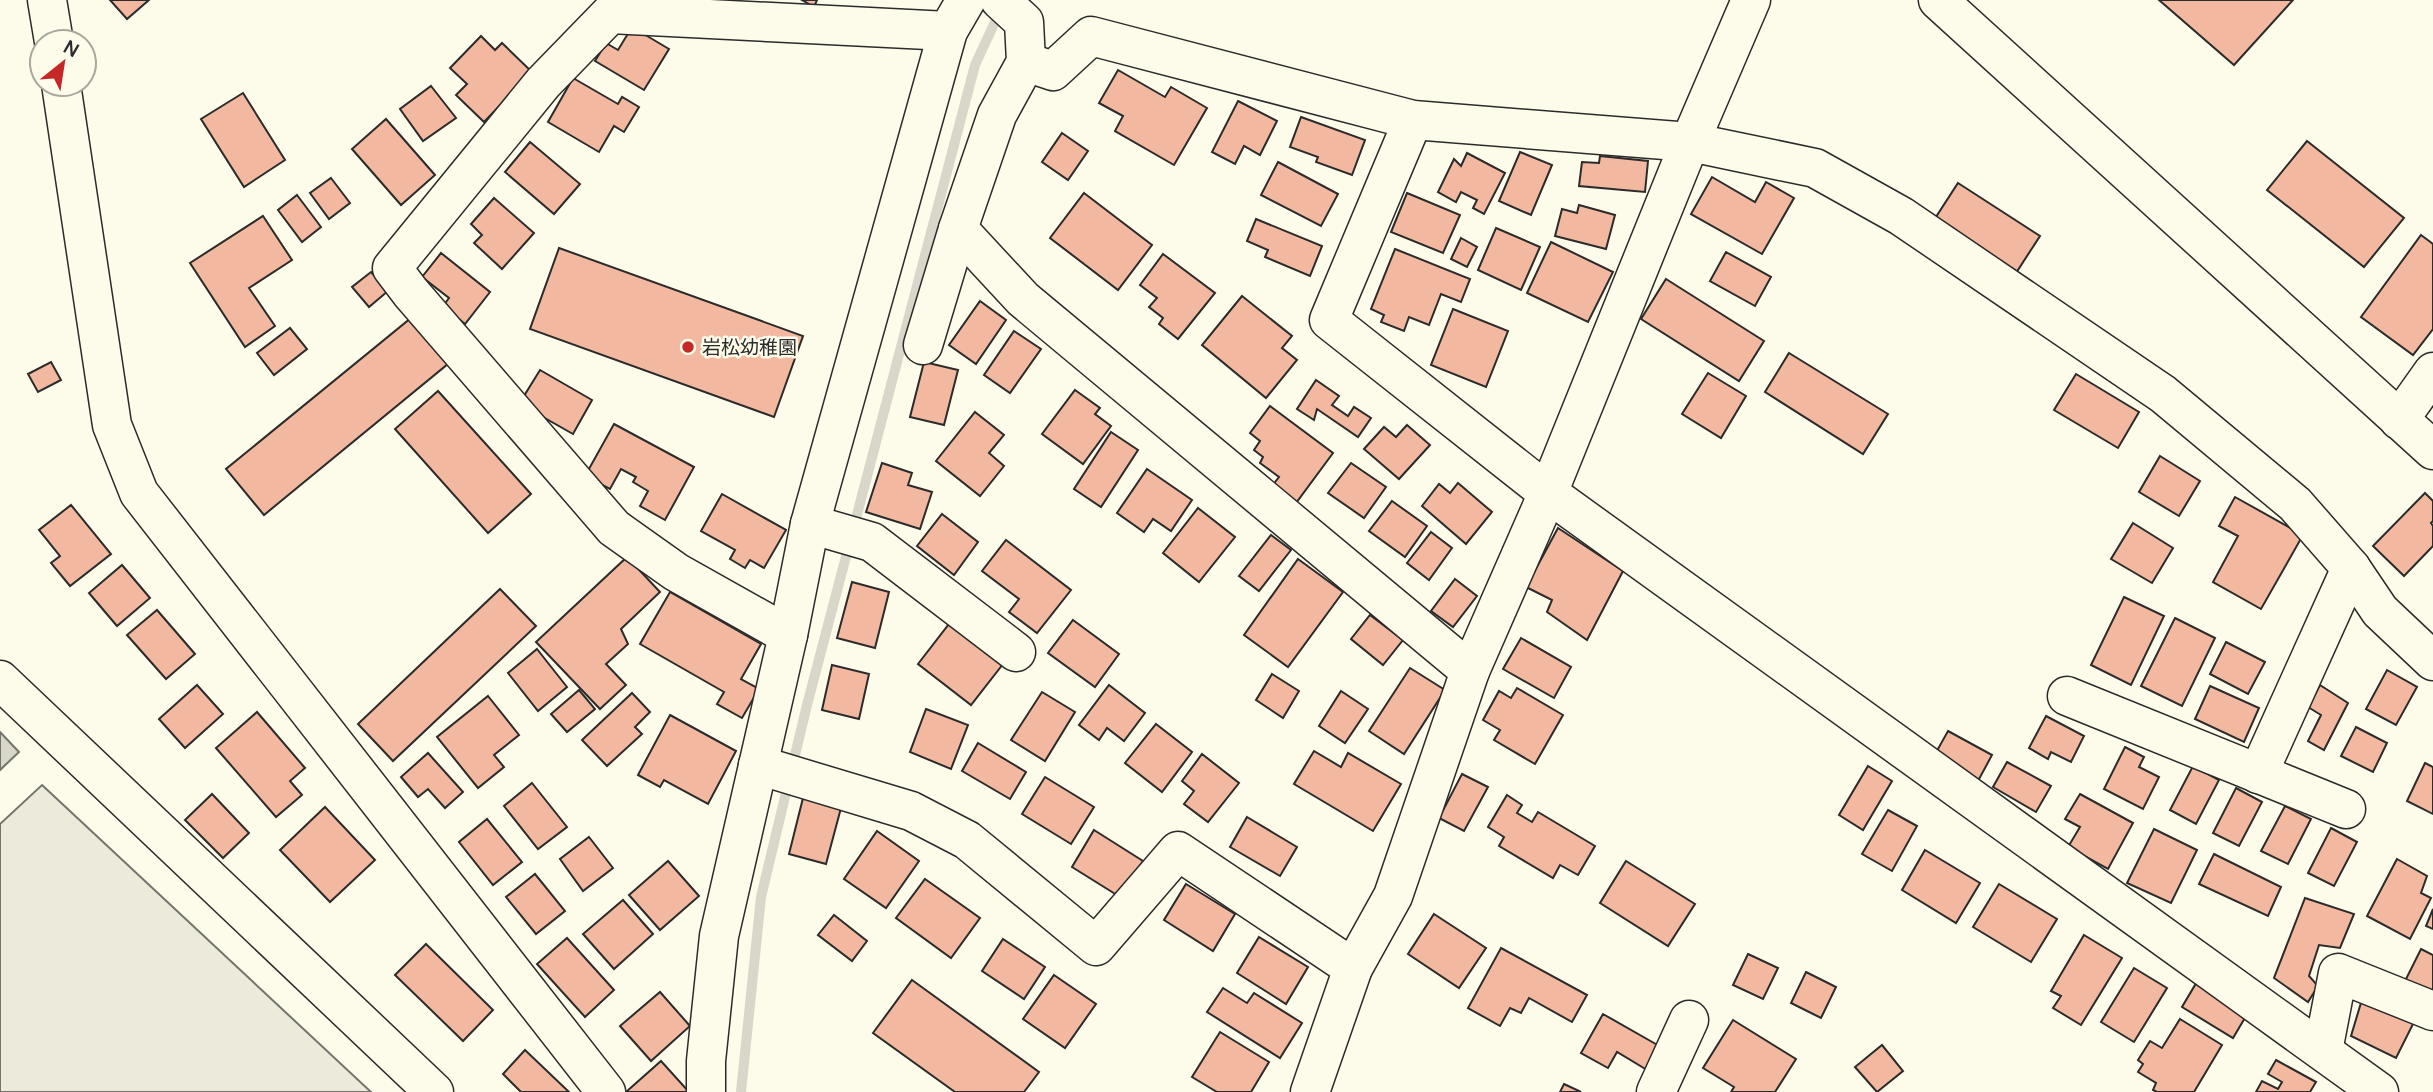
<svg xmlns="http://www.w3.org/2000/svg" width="2433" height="1092" font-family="Manrope,'Noto Sans JP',sans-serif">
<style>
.green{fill:#ecebdb;stroke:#74746e;stroke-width:2}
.water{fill:#d8d7c9;stroke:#74746e;stroke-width:2}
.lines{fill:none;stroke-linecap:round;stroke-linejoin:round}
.stream{stroke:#d8d7c9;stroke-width:10}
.building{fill:#f2b8a0;stroke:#2b2b2b;stroke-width:2}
.minor-casing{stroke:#2b2b2b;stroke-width:41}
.minor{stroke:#fdfbea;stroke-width:38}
.poi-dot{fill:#c62828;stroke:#fdfbea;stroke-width:2.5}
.labels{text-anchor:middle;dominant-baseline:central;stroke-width:5;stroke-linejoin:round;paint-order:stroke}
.poi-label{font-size:19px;fill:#2b2b2b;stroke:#fdfbea;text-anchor:start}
</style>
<rect width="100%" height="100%" fill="#fdfbea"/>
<polygon class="green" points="42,785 371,1092 0,1092 0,824"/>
<polygon class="water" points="0,732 19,752 0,770"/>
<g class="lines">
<polyline class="stream" points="741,1092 761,897 807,705 975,65 1001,9"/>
</g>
<g class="building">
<polygon points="110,0 149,0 127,19"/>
<polygon points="802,0 817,0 814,7"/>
<polygon points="2159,0 2293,0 2234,65"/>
<polygon points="632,27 669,49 644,90 595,61 606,43 618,50"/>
<polygon points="481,36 495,50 502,43 532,72 484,122 456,95 467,84 450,68"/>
<polygon points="1118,70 1165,97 1171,87 1207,108 1174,165 1115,131 1123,116 1099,103"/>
<polygon points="573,78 618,104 622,97 639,107 624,132 614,126 599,152 548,122"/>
<polygon points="431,86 456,118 423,141 400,109"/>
<polygon points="243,93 285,160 244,187 201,119"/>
<polygon points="1238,101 1277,121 1260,155 1244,146 1235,164 1212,152"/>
<polygon points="1301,117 1365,140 1352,175 1316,162 1318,157 1290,147"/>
<polygon points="386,119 435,175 401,205 352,149"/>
<polygon points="1062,133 1088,151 1068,180 1042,162"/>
<polygon points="2307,141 2404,218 2364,267 2267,190"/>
<polygon points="530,142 580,184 554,214 505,172"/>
<polygon points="1520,152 1552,165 1531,215 1499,201"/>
<polygon points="1467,153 1505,173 1484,214 1473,208 1477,200 1461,192 1456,202 1438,192 1454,159 1461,166"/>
<polygon points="1600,156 1648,161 1645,192 1579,186 1582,162 1599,163"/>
<polygon points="1278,162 1338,194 1321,226 1261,195"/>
<polygon points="1712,177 1755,202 1766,182 1794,198 1762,254 1691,214"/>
<polygon points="331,178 350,203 329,219 310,193"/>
<polygon points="1958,183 2040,236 2016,273 1934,220"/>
<polygon points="1084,193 1152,245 1118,290 1050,238"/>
<polygon points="1407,193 1460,215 1443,253 1391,232"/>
<polygon points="297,195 321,227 302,242 278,210"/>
<polygon points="494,198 534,233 502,269 474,243 482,235 471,224"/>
<polygon points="1579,205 1615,215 1606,249 1555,236 1562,209 1577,213"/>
<polygon points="263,216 292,260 249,288 275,326 245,347 190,263"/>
<polygon points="1256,219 1322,246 1310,276 1265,257 1268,250 1247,241"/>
<polygon points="1496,228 1540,247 1521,290 1478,270"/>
<polygon points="2421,235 2433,244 2433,329 2413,355 2361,317"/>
<polygon points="1461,238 1477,247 1467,267 1451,259"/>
<polygon points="1551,242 1613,272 1588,322 1527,293"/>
<polygon points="559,248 803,336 774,417 530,329"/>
<polygon points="1395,249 1470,279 1461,302 1441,294 1429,325 1409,317 1404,331 1381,322 1384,315 1371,309"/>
<polygon points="1726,252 1771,277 1755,306 1710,281"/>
<polygon points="441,253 490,292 465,324 443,306 449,298 422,277"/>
<polygon points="1163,254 1215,293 1178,339 1159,324 1163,318 1149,307 1157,298 1140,285"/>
<polygon points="371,272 388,291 369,307 352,287"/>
<polygon points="1666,279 1764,341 1739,381 1641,319"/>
<polygon points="1242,296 1292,336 1282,348 1297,360 1266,398 1202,345"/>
<polygon points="980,301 1006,320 976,364 949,345"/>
<polygon points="1453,309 1508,331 1486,387 1431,365"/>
<polygon points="411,318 449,363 264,515 226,469"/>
<polygon points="290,328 307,349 274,375 257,353"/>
<polygon points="1014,331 1041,349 1010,393 984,375"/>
<polygon points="1789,353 1888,414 1863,454 1765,392"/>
<polygon points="51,362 61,380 38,392 28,374"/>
<polygon points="924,362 958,370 944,425 910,417"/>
<polygon points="540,370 592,400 573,434 543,417 524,396"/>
<polygon points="1708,373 1746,396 1721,438 1682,414"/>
<polygon points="2076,374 2139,412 2118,448 2054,410"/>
<polygon points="1316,380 1339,396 1332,405 1348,416 1354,407 1371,418 1358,437 1317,409 1314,420 1297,409"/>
<polygon points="1075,390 1100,408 1095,414 1111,426 1083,464 1042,434"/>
<polygon points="438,391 531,494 488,533 395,429"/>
<polygon points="1270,406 1333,453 1296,503 1272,486 1279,477 1260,463 1263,457 1254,450 1260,441 1250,433"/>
<polygon points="975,412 1004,435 989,453 1004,466 980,496 936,461"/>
<polygon points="614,424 694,467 665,520 640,506 648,491 633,482 636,477 621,469 610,489 585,476"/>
<polygon points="1407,425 1430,445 1399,479 1364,449 1384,427 1396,437"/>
<polygon points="1111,432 1138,450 1101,507 1074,489"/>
<polygon points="2160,456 2200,481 2179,516 2139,492"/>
<polygon points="882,463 912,473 908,485 932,492 920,529 866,512"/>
<polygon points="1351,463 1386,487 1364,518 1328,493"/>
<polygon points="1147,469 1192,500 1171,531 1153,519 1144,532 1117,513"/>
<polygon points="1458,483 1492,512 1466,544 1422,506 1439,484 1450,493"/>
<polygon points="2425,493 2433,501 2433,521 2431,523 2433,526 2433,546 2404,576 2373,546"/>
<polygon points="722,494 786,530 764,568 750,560 745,568 730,559 735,550 701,531"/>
<polygon points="2235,497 2303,535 2261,609 2213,582 2238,536 2219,526"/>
<polygon points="1392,501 1427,526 1405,557 1369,531"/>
<polygon points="71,505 111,554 70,586 51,563 60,556 39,530"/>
<polygon points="1198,508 1235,537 1199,582 1163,553"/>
<polygon points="942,514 978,542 954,575 917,546"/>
<polygon points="2133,523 2173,548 2152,583 2111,559"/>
<polygon points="1558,528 1623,571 1587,640 1547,612 1552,600 1526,587"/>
<polygon points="1431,532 1452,548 1429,580 1407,563"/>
<polygon points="1271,535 1291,550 1259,591 1239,576"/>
<polygon points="1006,540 1071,590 1037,633 1009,612 1019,599 982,571"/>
<polygon points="627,557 660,592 621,629 628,644 606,664 626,685 600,709 536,642"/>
<polygon points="1298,559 1343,592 1288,667 1244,635"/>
<polygon points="122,565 150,598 117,626 89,593"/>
<polygon points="1455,579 1477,596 1453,627 1431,611"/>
<polygon points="852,582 889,592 875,648 837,638"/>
<polygon points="500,589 536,626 393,761 358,724"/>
<polygon points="670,592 761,644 741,679 759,689 742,718 717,704 724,692 640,644"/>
<polygon points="2124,597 2164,616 2131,685 2091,665"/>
<polygon points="157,610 195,654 166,679 127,635"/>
<polygon points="1370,615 1403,640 1383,665 1351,639"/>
<polygon points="2175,618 2215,638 2182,706 2141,686"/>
<polygon points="1073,620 1119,654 1095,687 1048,653"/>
<polygon points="949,624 1003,664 971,705 918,664"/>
<polygon points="1521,638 1571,667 1554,698 1503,669"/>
<polygon points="2226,642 2265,662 2248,694 2210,674"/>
<polygon points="537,649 567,687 538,711 508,673"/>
<polygon points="832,665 869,674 859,719 822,710"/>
<polygon points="1410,668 1445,690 1404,754 1369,731"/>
<polygon points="2387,670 2417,687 2396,725 2366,709"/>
<polygon points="1272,674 1299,691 1283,718 1256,700"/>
<polygon points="197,685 223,714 185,748 159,719"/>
<polygon points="1109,685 1145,713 1124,741 1107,728 1099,740 1079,725"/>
<polygon points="2320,685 2348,703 2324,750 2308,741 2321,715 2308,707"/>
<polygon points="2210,686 2259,708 2244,742 2195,719"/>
<polygon points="1517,688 1563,715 1535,764 1494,740 1500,730 1483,720 1499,691 1511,698"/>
<polygon points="579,690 595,709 567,732 551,714"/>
<polygon points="1341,691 1368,709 1345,743 1319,726"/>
<polygon points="1042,692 1075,712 1045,761 1011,740"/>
<polygon points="632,693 650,712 635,727 642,734 607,766 582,740"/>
<polygon points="488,696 519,735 494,755 504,767 478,788 437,737"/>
<polygon points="926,709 968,725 951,769 910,752"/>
<polygon points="257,712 305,768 290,781 302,795 276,817 216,748"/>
<polygon points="670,715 736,751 708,804 664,780 660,787 638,775"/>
<polygon points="2046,716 2084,736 2071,762 2051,752 2048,759 2029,748"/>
<polygon points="1156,724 1192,752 1162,792 1125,763"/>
<polygon points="2356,727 2387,743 2373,772 2341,756"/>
<polygon points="1948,731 1992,755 1978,781 1934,756"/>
<polygon points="978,743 1026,772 1010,799 962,771"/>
<polygon points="2125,747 2144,757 2139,767 2159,777 2143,809 2104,789"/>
<polygon points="1314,751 1341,767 1348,753 1401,784 1373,831 1294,784"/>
<polygon points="428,753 463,792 445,808 428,789 418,797 401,777"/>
<polygon points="1202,754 1239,783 1208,822 1184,804 1194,791 1182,781"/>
<polygon points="2007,762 2051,786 2036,812 1993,787"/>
<polygon points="2425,763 2433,767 2433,814 2407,801"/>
<polygon points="1868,766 1892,781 1863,830 1839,815"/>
<polygon points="2193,766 2219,780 2196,824 2170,810"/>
<polygon points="1462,774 1488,787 1464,831 1439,818"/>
<polygon points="1045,777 1094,807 1071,844 1022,814"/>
<polygon points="532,783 567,827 538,849 504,806"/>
<polygon points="2236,788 2262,802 2239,846 2213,833"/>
<polygon points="212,794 249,833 223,858 185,820"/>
<polygon points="2080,794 2133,823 2108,869 2068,847 2080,827 2065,819"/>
<polygon points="1507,795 1522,805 1517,813 1532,822 1538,812 1595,846 1578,875 1560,865 1553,878 1499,846 1504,837 1488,827"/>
<polygon points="803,798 841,808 826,864 789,854"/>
<polygon points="2285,806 2311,819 2288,864 2261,851"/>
<polygon points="325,807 375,860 330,902 280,850"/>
<polygon points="1888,810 1917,826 1892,871 1862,854"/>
<polygon points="1247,817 1297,847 1280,876 1230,847"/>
<polygon points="487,819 522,862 493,885 459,842"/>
<polygon points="2331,828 2357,842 2334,886 2308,873"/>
<polygon points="2154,829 2197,850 2171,903 2127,883"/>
<polygon points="1094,830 1143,861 1120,897 1072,867"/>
<polygon points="877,831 919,861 886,908 844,879"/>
<polygon points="589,837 613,868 583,891 560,859"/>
<polygon points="1925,850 1980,883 1956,923 1902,890"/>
<polygon points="2214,854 2281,887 2268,916 2199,884"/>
<polygon points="2397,859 2427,876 2421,893 2431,898 2410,939 2367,916"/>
<polygon points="668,861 699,896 660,930 629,895"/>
<polygon points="1626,861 1695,904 1668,946 1600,903"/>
<polygon points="535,874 565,911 536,934 506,897"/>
<polygon points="925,879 980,918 951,958 896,918"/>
<polygon points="1186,884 1235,914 1213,951 1164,920"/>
<polygon points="1999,884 2057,919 2031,962 1973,927"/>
<polygon points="2305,898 2354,914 2340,948 2319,945 2309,976 2318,986 2308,1002 2274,978"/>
<polygon points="623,900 653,934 614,969 583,934"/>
<polygon points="2433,909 2433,929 2426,926"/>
<polygon points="1434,914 1486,948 1459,988 1408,954"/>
<polygon points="834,915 867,941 852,961 818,935"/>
<polygon points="2084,935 2122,958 2081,1025 2053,1008 2061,996 2051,991"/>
<polygon points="1259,937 1308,967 1286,1004 1237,973"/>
<polygon points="567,938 614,990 585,1017 537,964"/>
<polygon points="1003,939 1045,967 1024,999 982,971"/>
<polygon points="426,944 493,1010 463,1041 395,975"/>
<polygon points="1501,948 1587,995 1572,1022 1529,998 1521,1013 1510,1008 1500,1026 1468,1008"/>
<polygon points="2421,949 2433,955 2433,995 2405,981"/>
<polygon points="1748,954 1778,968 1763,999 1733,985"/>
<polygon points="2134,968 2167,988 2134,1042 2101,1022"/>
<polygon points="1806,972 1836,987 1821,1018 1791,1003"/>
<polygon points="1054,975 1096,1004 1065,1048 1023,1019"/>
<polygon points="912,980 1039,1072 1024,1092 955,1092 873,1033"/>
<polygon points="2198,980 2249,1011 2233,1038 2182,1007"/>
<polygon points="1223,988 1247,1003 1254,993 1302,1023 1280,1058 1207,1012"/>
<polygon points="660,992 690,1026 651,1061 620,1026"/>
<polygon points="2363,996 2416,1018 2396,1058 2351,1036"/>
<polygon points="1603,1014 1661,1047 1647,1070 1617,1052 1608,1068 1581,1053"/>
<polygon points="2180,1019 2222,1045 2194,1092 2157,1092 2153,1090 2156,1083 2138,1072 2143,1064 2138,1060 2150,1041 2162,1048"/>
<polygon points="1733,1020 1796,1059 1775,1092 1731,1092 1734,1087 1703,1068"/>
<polygon points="1220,1032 1269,1062 1251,1092 1217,1092 1192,1077"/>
<polygon points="1882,1045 1903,1071 1877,1092 1855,1067"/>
<polygon points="525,1050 569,1092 521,1092 503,1074"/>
<polygon points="2276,1060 2316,1082 2310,1092 2256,1092 2262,1081 2278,1089 2282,1082 2268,1074"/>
<polygon points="661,1061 689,1092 626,1092"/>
<polygon points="1564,1084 1581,1092 1560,1092"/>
</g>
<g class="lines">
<g class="minor-casing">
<g id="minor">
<polyline points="47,0 54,42"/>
<polyline points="1938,0 2433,450"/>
<polyline points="1026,62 1053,71 1091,36 1413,120 1690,142 1815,168 1901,216 2163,394 2295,504 2351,568 2380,611 2433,661"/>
<polyline points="61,84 112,425 139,493 606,1092"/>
<polyline points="1413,120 1329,320 1548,493 2379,1092"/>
<polyline points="958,229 1023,299 1470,671"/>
<polyline points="923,345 958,229 997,115 1026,62 1024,22 1000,0"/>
<polyline points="2399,420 2433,372"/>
<polyline points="810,524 872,542 1016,652"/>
<polyline points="788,635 676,572 614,528 411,293 392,268 543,83 610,14 948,31"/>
<polyline points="0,680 434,1092"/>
<polyline points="2067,696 2346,809"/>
<polyline points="758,765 911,811 967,840 1096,946 1178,851 1353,968"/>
<polyline points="2258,774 2351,568"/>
<polyline points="2323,1051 2338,973 2433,1011"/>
<polyline points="706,1092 706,1061 719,936 788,635 810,524 948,31 966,0"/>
<polyline points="1310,1092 1353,968 1393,896 1470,671 1548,493 1690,142 1751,0"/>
<polyline points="1656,1092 1689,1020"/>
</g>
</g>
<use href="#minor" class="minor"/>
</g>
<circle class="poi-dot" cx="688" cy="347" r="7"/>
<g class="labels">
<g class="poi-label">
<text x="702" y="347">岩松幼稚園</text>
</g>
</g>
<g transform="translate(63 63) rotate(30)"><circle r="33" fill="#fdfbea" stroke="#a9a89e" stroke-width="2"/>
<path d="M0-5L12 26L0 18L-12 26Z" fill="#c62828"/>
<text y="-10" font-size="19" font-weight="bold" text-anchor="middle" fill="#2b2b2b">N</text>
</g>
</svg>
